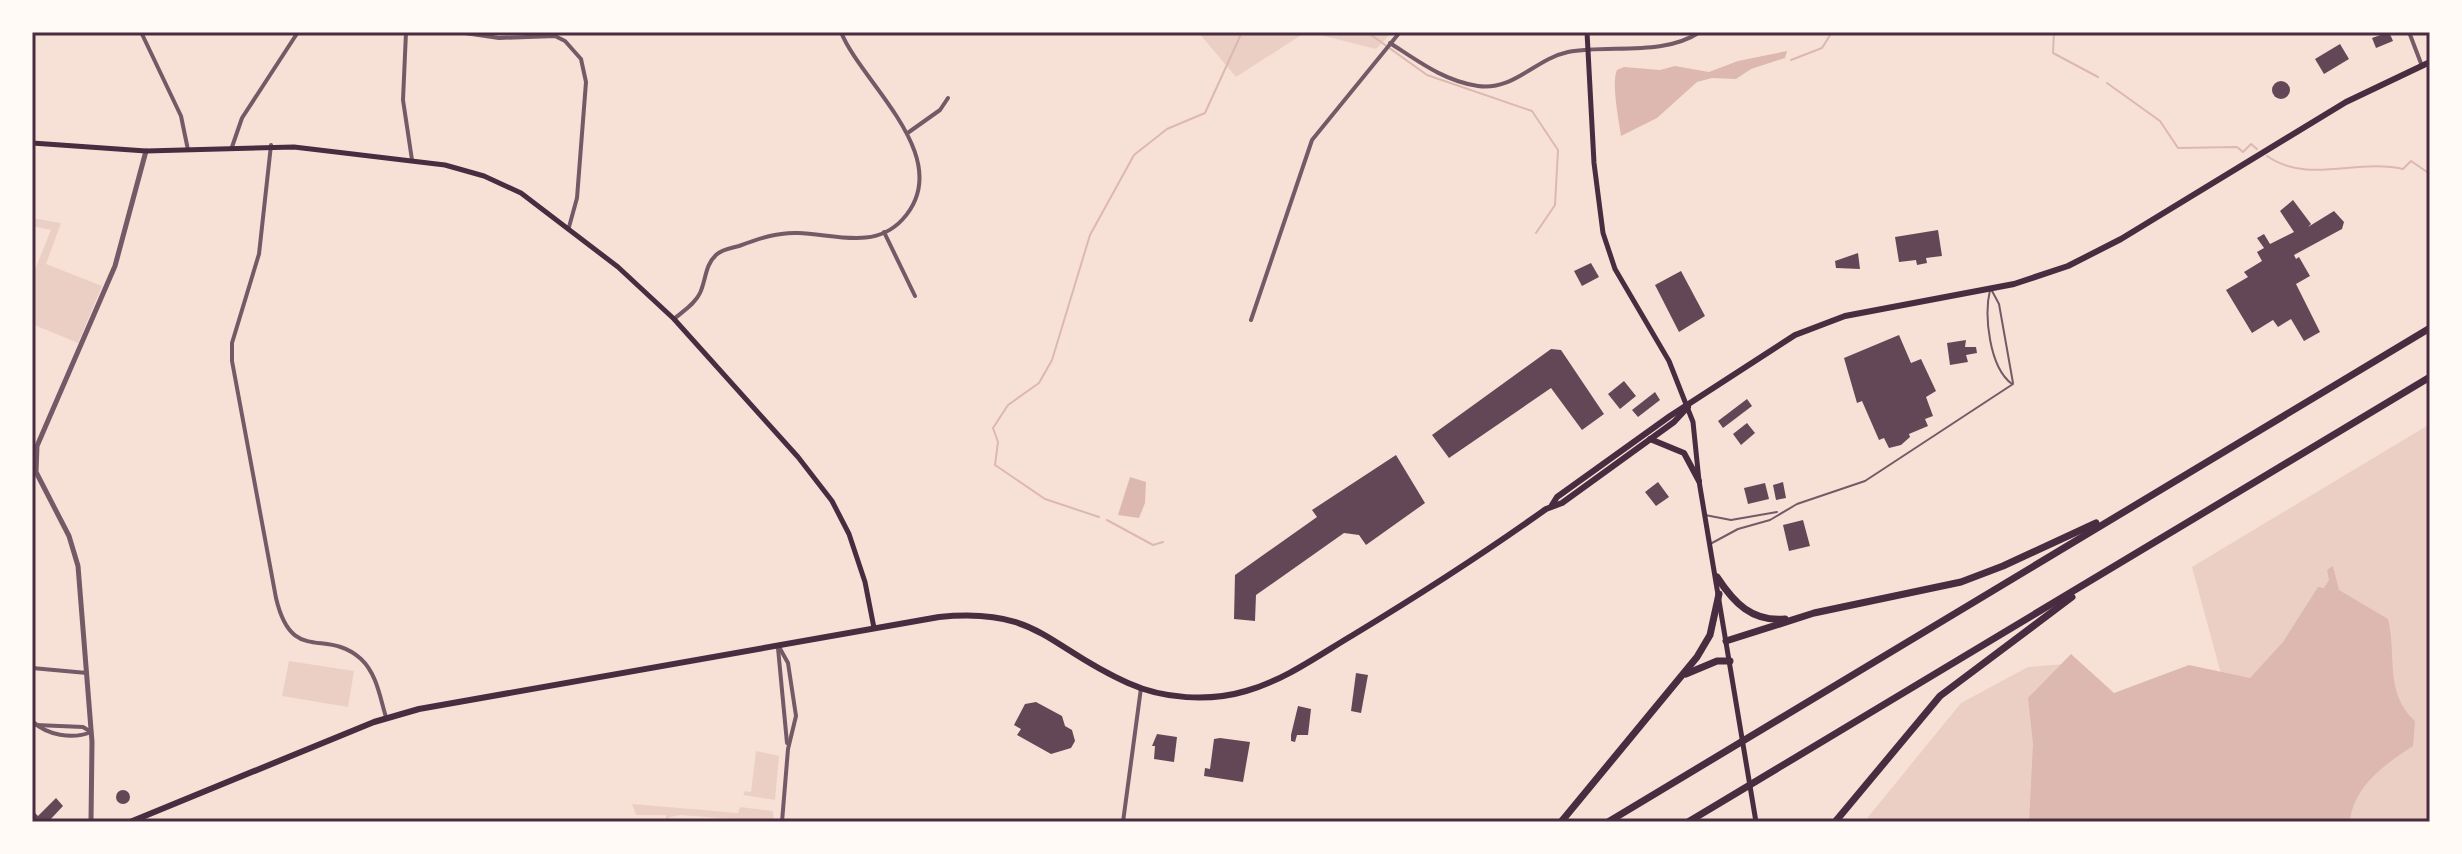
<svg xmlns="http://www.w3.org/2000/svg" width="2462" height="854" font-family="'PT Serif',serif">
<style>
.green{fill:#ebcfc5}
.water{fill:#dcb8b0}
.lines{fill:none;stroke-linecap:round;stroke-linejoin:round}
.stream{stroke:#dcb8b0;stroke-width:2}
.building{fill:#644757}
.service{stroke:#755966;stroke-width:2}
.minor{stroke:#755966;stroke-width:4}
.tertiary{stroke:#755966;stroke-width:5}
.secondary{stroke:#4a2c40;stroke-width:5}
.primary{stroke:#4a2c40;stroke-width:6}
.motorway{stroke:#4a2c40;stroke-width:7}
.neatline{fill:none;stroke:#4a2c40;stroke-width:3}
</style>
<rect width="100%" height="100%" fill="#f7e1d7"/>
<g class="green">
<polygon points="1198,32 1306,32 1236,77"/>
<polygon points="1308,32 1392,32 1376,49"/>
<polygon points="32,218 61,223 46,264 102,286 78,343 32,324 32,277 51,230 32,226"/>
<polygon points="2430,424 2430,822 2261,822 2192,567"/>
<polygon points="289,661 354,671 348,707 282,696"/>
<polygon points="2065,664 2049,822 1864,822 1961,703 2028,667"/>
<polygon points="756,751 779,756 775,800 743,795 745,791 751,792"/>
<polygon points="632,804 738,813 740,807 773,811 774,822 680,815 670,817 666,822 666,815 636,815"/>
</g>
<g class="water">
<path d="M1787 51 1785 58 1751 69 1736 79 1712 78 1697 82 1657 118 1621 136C1619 121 1611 82 1617 70L1624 67 1660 70 1675 66 1709 72 1738 61Z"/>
<polygon points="1130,477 1146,482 1145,503 1139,518 1118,515"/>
<path d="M2333 566 2339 590 2388 619C2397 655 2384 693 2415 721L2413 746C2385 764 2353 787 2350 822H2029L2033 744 2028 698 2071 654 2114 693 2189 665 2250 678 2283 642 2318 587 2324 588 2329 580 2327 570Z"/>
</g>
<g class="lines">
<g class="stream">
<polyline points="1367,32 1427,75 1532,111 1558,150 1555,205 1536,233"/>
<polyline points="2054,32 2053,53 2098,77"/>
<polyline points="1791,60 1822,48 1832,32"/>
<polyline points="2107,83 2160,121 2178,148 2237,147 2243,152 2251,144 2257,149"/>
<path d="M2267 156C2309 185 2357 158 2403 169L2411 161 2430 174"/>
<polyline points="1099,517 1045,499 995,465 998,442 993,428 1008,405 1039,383 1052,360 1090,235 1134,155 1167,129 1205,113 1242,32"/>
<polyline points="1107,520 1153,545 1163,542"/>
</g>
</g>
<g class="building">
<polygon points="2389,32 2393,41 2376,48 2372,38"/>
<polygon points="2340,44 2349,59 2324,74 2315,59"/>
<circle cx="2281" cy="90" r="9"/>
<polygon points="2293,200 2311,224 2308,227 2334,211 2344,222 2342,229 2294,255 2296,259 2299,257 2310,276 2296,284 2320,332 2304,341 2291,319 2278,327 2273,320 2252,333 2226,290 2248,277 2244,272 2262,261 2257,252 2264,248 2257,238 2264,234 2270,244 2294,232 2280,211"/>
<polygon points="1938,230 1942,256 1926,258 1927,263 1917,265 1916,260 1899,262 1895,237"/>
<polygon points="1858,253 1860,269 1836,268 1835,261"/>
<polygon points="1591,263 1599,277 1582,286 1574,271"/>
<polygon points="1681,271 1705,316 1679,332 1655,285"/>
<polygon points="1899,335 1911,363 1921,359 1936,391 1926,397 1933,416 1925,419 1928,426 1909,434 1910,437 1901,445 1889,448 1884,438 1879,440 1862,401 1857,403 1844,358"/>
<polygon points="1966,340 1965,347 1976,347 1977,353 1966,355 1968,362 1950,365 1947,343"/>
<polygon points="1551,349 1561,350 1604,414 1582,430 1551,388 1449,458 1432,435"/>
<polygon points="1624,381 1636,396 1620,409 1608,394"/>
<polygon points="1655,392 1660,400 1638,417 1632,410"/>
<polygon points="1747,399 1752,406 1723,428 1718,421"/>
<polygon points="1747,423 1755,433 1741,445 1733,434"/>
<polygon points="1396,455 1425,503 1366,545 1359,535 1344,533 1256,595 1255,621 1234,619 1235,575 1317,517 1312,510"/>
<polygon points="1658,482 1669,497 1656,506 1645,492"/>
<polygon points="1783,482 1786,498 1776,500 1773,485"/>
<polygon points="1765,483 1769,499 1748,504 1744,488"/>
<polygon points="1803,520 1810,546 1789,551 1783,525"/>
<polygon points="1356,673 1368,675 1361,713 1351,711"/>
<polygon points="1036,702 1062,716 1065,726 1072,730 1075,741 1071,748 1051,754 1017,735 1021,729 1014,725 1025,704"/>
<polygon points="1298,706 1311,709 1308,735 1297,735 1295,742 1291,741 1291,735"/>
<polygon points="1157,734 1177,737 1174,762 1154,759 1155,746 1152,746"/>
<polygon points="1220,738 1250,742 1243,782 1204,776 1205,768 1210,769 1214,739"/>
<circle cx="123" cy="797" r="7"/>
<polygon points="56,798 63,806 48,822 32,822 34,812 38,816"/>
</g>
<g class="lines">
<g class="service">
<polyline points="1991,289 1999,304 2013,383"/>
<path d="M1990 290C1984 315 1989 367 2012 384"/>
<polyline points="1705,515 1731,520 1777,512"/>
<polyline points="1712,543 1738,529 1770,520 1797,504 1865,481 2013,384"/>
</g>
<g class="minor">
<polyline points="141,32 181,116 188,150"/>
<polyline points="406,32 403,100 412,160"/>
<polyline points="458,32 499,38 555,36 565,41 581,59 586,82 577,198 569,227"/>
<polyline points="2409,32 2422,66"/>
<path d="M1390 43C1418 61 1444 81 1478 86 1514 91 1535 59 1568 52 1610 44 1662 57 1700 32"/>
<polyline points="909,132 940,110 948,98"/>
<path d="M271 145 259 254 232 343V361L276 598C292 666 326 627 361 659 377 674 380 698 386 717"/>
<polyline points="232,147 242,118 298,32"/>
<polyline points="884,232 915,296"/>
<path d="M674 319C683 311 695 304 700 293 706 280 705 265 716 255 722 249 732 248 739 246 758 239 777 232 798 233 833 234 874 250 902 220 959 159 861 83 841 32"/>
<polyline points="1251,320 1312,140 1400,32"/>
<polyline points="778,645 788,663 796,716 788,749 782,822"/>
<polyline points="778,648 787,743"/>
<polyline points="32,668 87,673"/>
<path d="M32 721C47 735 72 740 91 732"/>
<polyline points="36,725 83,727 91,732"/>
<polyline points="1123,822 1141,688"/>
</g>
<polyline class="tertiary" points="91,822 92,742 78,566 69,536 36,472 37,446 115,266 146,151"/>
<g class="secondary">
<polyline points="1587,32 1594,163 1603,233 1615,269 1669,361 1693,422 1699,481 1756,822"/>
<polyline points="32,143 146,151 294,147 445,165 484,176 521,193 618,267 674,319 798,457 832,501 849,534 865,582 874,628"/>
</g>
<g class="primary">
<polyline points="1650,439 1684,453 1699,481"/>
<polyline points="1552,505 1557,497 1670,416 1795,335 1845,316 2014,284 2068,266 2121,239 2346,102 2430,62"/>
<path d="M130 822 374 722 419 709 939 617C1039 607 1048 648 1128 683 1163 699 1209 702 1246 691 1285 680 1319 655 1353 635 1419 595 1483 554 1546 509L1562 503 1674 422 1688 407"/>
</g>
<g class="motorway">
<path d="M1717 577C1734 603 1752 622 1785 619"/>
<polyline points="1726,641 1814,613 1961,582 2003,566 2096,523"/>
<polyline points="1686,674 1717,661 1730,661"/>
<polyline points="1561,822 1697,657 1710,635 1719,594"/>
<polyline points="1608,822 2430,328"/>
<polyline points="1688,822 2430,377"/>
<polyline points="1835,822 1940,696 2072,597"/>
</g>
</g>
<rect width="2462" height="854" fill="none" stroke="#fffaf5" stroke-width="68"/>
<rect x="34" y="34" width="2394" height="786" class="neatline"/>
</svg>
